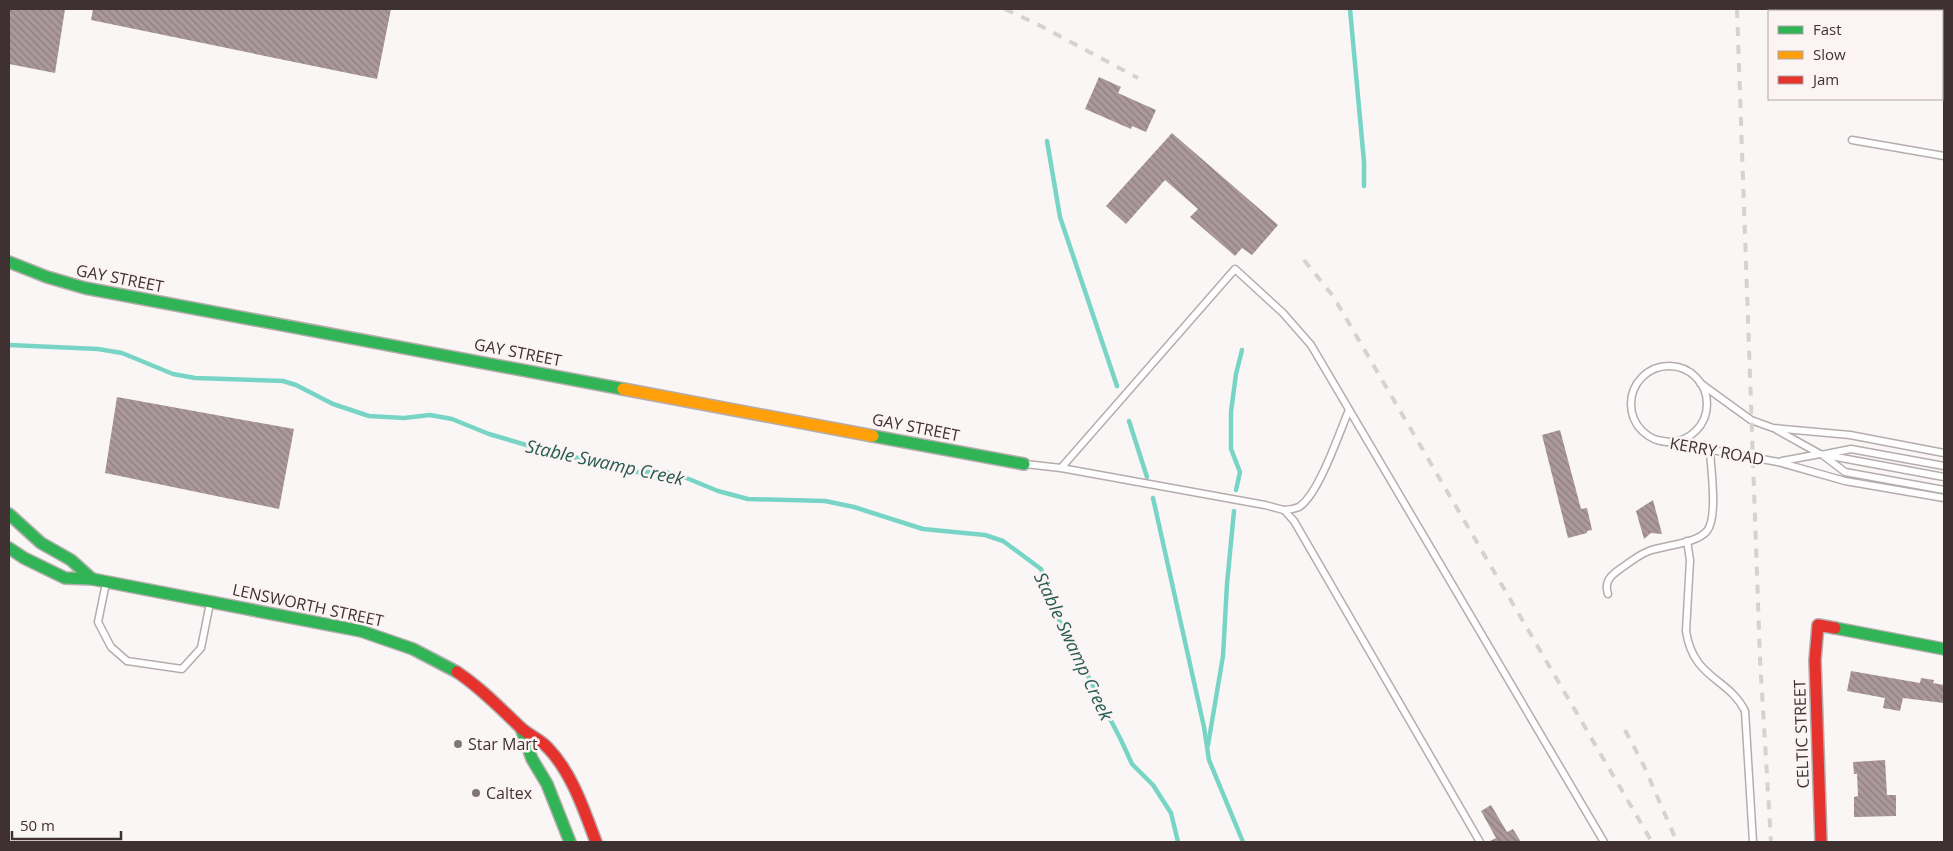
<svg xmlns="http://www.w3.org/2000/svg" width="1953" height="851" font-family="'Open Sans',sans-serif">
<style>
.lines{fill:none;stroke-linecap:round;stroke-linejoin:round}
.stream{stroke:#78d5c6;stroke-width:4.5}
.building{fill:url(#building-back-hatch)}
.lane-casing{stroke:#b5adad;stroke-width:9}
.fast-casing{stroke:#b5adad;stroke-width:14}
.slow-casing{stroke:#b5adad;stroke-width:14}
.jam-casing{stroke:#b5adad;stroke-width:14}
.lane{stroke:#fefefe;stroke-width:6}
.fast{stroke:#30b455;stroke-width:11}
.slow{stroke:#ff9f0a;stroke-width:11}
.jam{stroke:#e5322d;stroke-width:11}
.rail{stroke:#d5d2d2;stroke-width:4;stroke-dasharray:9 9;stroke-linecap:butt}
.poi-dot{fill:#807676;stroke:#fcf4f4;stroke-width:2}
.labels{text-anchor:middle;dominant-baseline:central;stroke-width:5;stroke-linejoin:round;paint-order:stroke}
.street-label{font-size:16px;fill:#3f3131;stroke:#fcf4f4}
.poi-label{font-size:16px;fill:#3f3131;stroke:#fcf4f4;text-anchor:start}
.water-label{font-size:18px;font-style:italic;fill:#265c52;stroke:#fcf4f4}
</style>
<defs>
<pattern id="building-back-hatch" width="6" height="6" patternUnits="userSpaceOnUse" patternTransform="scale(1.25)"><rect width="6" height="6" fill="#ab989a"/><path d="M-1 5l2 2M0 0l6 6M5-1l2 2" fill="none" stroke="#8d7d7e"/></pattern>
</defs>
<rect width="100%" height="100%" fill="#faf6f6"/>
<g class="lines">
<g class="stream">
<polyline points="1350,9 1364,162 1364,186"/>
<polyline points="1047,141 1060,217 1117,386"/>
<polyline points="9,345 98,349 122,353 173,374 195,378 283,381 296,385 333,404 369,416 404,418 430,415 452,419 489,434 557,454 610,464 632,472 665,472 684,477 718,491 748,499 825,501 854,507 923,529 985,535 1003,541 1041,569 1059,620 1121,740 1132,764 1153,785 1171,813 1178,842"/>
<polyline points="1129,421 1147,477"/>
<polyline points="1236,490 1240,472 1231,449 1231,412 1236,374 1242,350"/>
<polyline points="1153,498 1204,727 1209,760 1243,842"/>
<polyline points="1208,745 1223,656 1227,584 1234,511"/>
</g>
</g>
<g class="building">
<polygon points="9,9 65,9 55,73 9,64"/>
<polygon points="93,9 391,9 377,79 91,20"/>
<polygon points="1099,77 1121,87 1118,93 1156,110 1146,132 1132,126 1131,129 1085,109"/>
<polygon points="1172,133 1278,225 1252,255 1242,248 1235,256 1190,217 1198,209 1165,180 1126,224 1106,206"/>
<polygon points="117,397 294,429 279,509 105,473"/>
<polygon points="1560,430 1581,509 1587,508 1592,530 1587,531 1587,533 1568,538 1542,435"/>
<polygon points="1653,500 1662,534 1651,533 1644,539 1636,511"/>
<polygon points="1851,671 1920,683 1921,678 1934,680 1933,683 1944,685 1944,703 1903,698 1900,711 1883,708 1885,698 1847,691"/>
<polygon points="1885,760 1887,795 1896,795 1896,816 1854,817 1854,797 1858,796 1857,774 1854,774 1853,762"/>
<polygon points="1491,805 1507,832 1513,829 1521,842 1488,842 1496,838 1481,811"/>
</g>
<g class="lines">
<g class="lane-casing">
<g id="lane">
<polyline points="1852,140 1944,156"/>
<circle cx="1669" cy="404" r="38"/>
<polyline points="1700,383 1751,420 1773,428 1850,435 1944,453"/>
<polyline points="1777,430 1820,454 1944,477"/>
<polyline points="1657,440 1778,462 1845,481 1944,498"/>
<polyline points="1826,454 1851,449 1944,466"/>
<polyline points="1824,456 1845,472 1944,490"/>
<polyline points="1782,461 1820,454"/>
<polyline points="1025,464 1061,468 1265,505 1284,510 1294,521 1480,842"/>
<polyline points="1061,468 1235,269 1283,313 1311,345 1604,842"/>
<path d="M1284 510C1289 510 1294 509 1299 507 1319 494 1339 433 1349 410"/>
<path d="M1687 541 1690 560 1686 631C1693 679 1729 678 1745 711L1753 842"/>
<polyline points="106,583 98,622 111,647 127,661 182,669 201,648 210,603"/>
<path d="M1608 594C1604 582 1610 576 1620 569 1629 563 1638 555 1649 551 1665 545 1696 544 1707 531 1718 517 1711 469 1710 451"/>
</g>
</g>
<g class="fast-casing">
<g id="fast">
<polyline points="9,262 47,277 85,288 623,389"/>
<polyline points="873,436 1024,464"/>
<polyline points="9,514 41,543 71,560 92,579"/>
<polyline points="9,548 24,558 65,578 92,579 361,631 413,649 457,672"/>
<polyline points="1835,628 1944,649"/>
<polyline points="521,728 532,759 547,784 570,842"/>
</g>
</g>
<g class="slow-casing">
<polyline id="slow" points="623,389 873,436"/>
</g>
<g class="jam-casing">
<g id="jam">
<path d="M457 672C481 688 500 708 520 727 528 735 540 739 548 748 572 773 584 810 596 842"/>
<polyline points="1821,842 1815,660 1818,625 1835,628"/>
</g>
</g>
<use href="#lane" class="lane"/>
<use href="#fast" class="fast"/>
<use href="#slow" class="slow"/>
<use href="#jam" class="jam"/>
<g class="rail">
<polyline points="1005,9 1041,26 1138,78"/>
<polyline points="1737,9 1760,659 1771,842"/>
<polyline points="1304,260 1333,296 1652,842"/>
<polyline points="1625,730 1644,766 1677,842"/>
</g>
</g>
<g class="poi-dot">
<circle cx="458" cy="744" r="5"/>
<circle cx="476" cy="793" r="5"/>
</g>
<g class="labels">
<g class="street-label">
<text transform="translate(120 278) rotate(11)">GAY STREET</text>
<text transform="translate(518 352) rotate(11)">GAY STREET</text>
<text transform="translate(916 427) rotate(11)">GAY STREET</text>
<text transform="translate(1717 451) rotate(10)">KERRY ROAD</text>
<text transform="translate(308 605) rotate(12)">LENSWORTH STREET</text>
<text transform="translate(1801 734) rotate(-92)">CELTIC STREET</text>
</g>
<g class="poi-label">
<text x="468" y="744">Star Mart</text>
<text x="486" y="793">Caltex</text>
</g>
<g class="water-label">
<text transform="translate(605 462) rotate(12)">Stable Swamp Creek</text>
<text transform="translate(1074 646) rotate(65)">Stable Swamp Creek</text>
</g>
</g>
<rect width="1953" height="851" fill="none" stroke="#3f3131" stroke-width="20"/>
<rect x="1768" y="10" width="175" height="90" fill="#fcf4f4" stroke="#b0a6a6"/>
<rect x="1778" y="26" width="25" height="8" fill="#30b455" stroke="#b0a6a6"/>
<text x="1813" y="35" font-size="15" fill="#3f3131">Fast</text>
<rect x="1778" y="51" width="25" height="8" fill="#ff9f0a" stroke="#b0a6a6"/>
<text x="1813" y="60" font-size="15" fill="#3f3131">Slow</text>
<rect x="1778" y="76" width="25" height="8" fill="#e5322d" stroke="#b0a6a6"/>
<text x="1813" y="85" font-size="15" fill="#3f3131">Jam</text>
<path d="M12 831v8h109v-8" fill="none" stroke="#3f3131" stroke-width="2.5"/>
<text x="20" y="831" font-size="15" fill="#3f3131" stroke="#fcf4f4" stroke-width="4" paint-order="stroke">50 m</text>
</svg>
